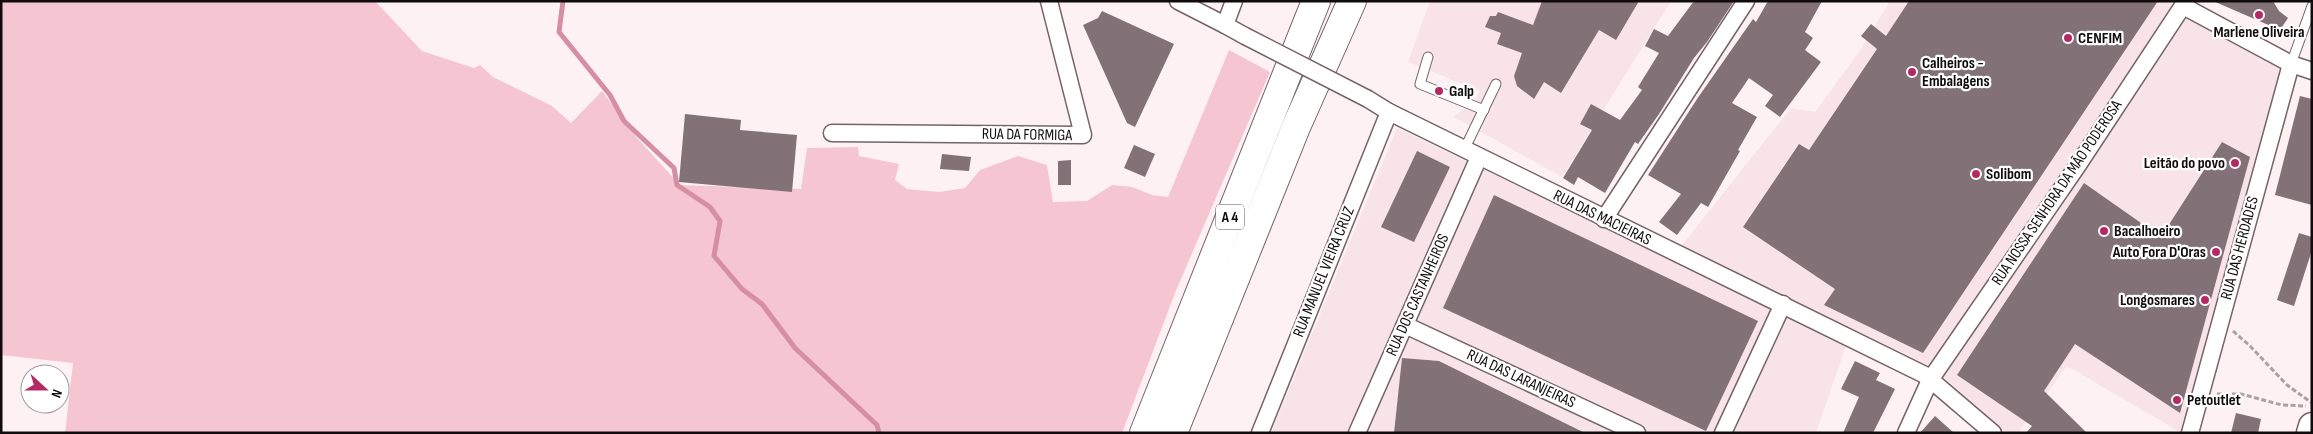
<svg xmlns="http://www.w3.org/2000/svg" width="2313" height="434" font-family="'Sofia Sans Condensed',sans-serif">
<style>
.built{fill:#f8e3e8}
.green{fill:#f6c5d2}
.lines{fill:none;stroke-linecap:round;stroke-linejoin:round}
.stream{stroke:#d68ea3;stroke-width:5}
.building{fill:#827176}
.lane-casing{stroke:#746468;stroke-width:11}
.street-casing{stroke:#746468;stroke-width:19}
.primary-casing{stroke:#746468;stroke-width:29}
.highway-casing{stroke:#746468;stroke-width:30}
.path{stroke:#aaa1a3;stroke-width:3;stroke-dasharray:5 2.5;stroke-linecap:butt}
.lane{stroke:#fff;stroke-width:9}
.street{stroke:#fff;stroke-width:16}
.primary{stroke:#fff;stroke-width:26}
.highway{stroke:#fff;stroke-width:28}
.street-bridge-casing{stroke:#746468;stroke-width:19;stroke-linecap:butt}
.street-bridge{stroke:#fff;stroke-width:16}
.poi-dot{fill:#b42964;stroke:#fff;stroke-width:2}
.labels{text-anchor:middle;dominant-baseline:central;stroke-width:4.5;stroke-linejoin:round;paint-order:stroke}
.shield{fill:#fff;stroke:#585455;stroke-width:1}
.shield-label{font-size:15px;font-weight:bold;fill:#100b0c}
.poi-label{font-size:16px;font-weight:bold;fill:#100b0c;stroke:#fff;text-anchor:start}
.street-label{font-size:16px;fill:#100b0c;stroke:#fff}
</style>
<rect width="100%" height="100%" fill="#fdf1f4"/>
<g class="built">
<polygon points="1430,1 1671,1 1562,177 1454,117 1463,109 1471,110 1480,91 1408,62"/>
<polygon points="1890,1 2199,1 2203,10 2284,53 2180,432 2067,366 2018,433 2007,433 1931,366 1852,328 1816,433 1271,433 1397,128 1671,259 1791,108 1815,112 1861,49"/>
</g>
<polygon class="green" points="1,1 375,1 422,51 474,68 480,65 493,77 552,106 571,123 602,91 638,139 680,185 801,189 807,148 858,147 859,156 899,164 895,180 907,189 939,192 965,188 980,170 1018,156 1047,165 1053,202 1087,201 1112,185 1132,187 1152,195 1168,197 1229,50 1270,72 1175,293 1122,433 65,433 73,363 1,355"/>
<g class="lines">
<polyline class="stream" points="563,1 559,32 610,95 624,121 674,168 677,185 710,207 720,221 714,256 742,289 762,304 795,348 877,425 879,433"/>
</g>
<g class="building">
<polygon points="1542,1 1639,1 1616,40 1599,30 1561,93 1544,82 1534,99 1517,86 1514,76 1522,53 1497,44 1501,33 1485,27 1490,16 1496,16 1498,12 1533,25"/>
<polygon points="1694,1 1734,1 1707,42 1694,58 1659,114 1638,144 1635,142 1605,193 1578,177 1574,185 1563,178 1592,130 1580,124 1591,104 1620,120 1642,90 1638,87 1659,53 1645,46 1654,29 1668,36"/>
<polygon points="1768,1 1822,1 1805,32 1813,38 1805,50 1821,62 1780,117 1765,106 1773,95 1749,78 1732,103 1757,117 1738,150 1740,151 1708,207 1701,203 1677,235 1659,222 1681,194 1648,175 1697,99 1753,19 1756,22"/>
<polygon points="1909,1 2158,1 1923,353 1824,305 1835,289 1743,227 1799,144 1809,150 1877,49 1861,36 1871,24 1886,36"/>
<polygon points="2213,1 2273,1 2279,11 2288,18 2280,30"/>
<polygon points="1102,11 1174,44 1135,127 1127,123 1083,25 1098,18"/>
<polygon points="2300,96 2312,99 2312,205 2275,195"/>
<polygon points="685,114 741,120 740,130 797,135 792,192 679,182"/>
<polygon points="2222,142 2250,157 2180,413 2075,344 2044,391 2087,433 2026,433 2032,426 1957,375 2084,183 2161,237"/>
<polygon points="1134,145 1155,154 1145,177 1124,168"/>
<polygon points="1417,151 1450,167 1414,242 1381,227"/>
<polygon points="942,154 971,157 969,171 940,169"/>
<polygon points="1071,160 1071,185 1058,185 1058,161"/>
<polygon points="1494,195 1758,321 1706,431 1443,308"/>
<polygon points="2299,233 2312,237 2312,250 2294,306 2277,300"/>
<polygon points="1402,358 1439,361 1585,433 1394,433"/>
<polygon points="1855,361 1880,373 1876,380 1895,389 1873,433 1843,433 1859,397 1841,389"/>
<polygon points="2236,413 2261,419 2258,433 2231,433"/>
<polygon points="1935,416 1954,433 1920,433"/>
</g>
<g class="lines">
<g class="lane-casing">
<g id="lane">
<polyline points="1428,57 1420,84 1484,110"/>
<polyline points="2291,64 2312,6"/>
<polyline points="1464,150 1496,84"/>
</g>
</g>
<g class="street-casing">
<g id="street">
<polyline points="1178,1 1225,25"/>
<polyline points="1234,1 1225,25 1245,36"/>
<polyline points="2183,6 2291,64 2312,71"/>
<polyline points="1368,99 1389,112 1925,375 1993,433"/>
<polyline points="832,133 1083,135 1049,1"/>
<polyline points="1604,219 1746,1"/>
<polyline points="1405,325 1637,433"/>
<polyline points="1260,433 1389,112"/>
<polyline points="1357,433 1479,157"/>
<polyline points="1723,433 1783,304"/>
<polyline points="1906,433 1930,380 2078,165 2186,1"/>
<polyline points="2190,433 2291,64"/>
</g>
</g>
<g class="primary-casing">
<polyline id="primary" points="2310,433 2312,426"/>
</g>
<g class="highway-casing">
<g id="highway">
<polyline points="1144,433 1316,1"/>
<polyline points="1173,433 1296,127 1352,1"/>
</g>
</g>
<g class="path">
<polyline points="2233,331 2250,346 2287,385 2312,403"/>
<polyline points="2217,394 2241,394 2282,405 2306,406"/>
</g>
<use href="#lane" class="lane"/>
<use href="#street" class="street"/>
<use href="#primary" class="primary"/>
<use href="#highway" class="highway"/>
<g class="street-bridge-casing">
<polyline id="street-bridge" points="1245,36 1368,99"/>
</g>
<use href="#street-bridge" class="street-bridge"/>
</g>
<g class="poi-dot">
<circle cx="2259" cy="15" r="5"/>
<circle cx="2068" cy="38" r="5"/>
<circle cx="1912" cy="72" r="5"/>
<circle cx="1439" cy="91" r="5"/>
<circle cx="2235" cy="163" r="5"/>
<circle cx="1976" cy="174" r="5"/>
<circle cx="2104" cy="231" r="5"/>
<circle cx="2216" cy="252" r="5"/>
<circle cx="2205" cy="300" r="5"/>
<circle cx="2177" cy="400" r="5"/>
</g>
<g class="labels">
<rect class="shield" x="1216" y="204.5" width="28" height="25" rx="4"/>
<g class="shield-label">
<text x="1230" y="217">A 4</text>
</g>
<g class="poi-label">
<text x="2259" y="32" text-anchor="middle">Marlene Oliveira</text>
<text x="2078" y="38">CENFIM</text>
<text x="1922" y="63">Calheiros -<tspan x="1922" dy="18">Embalagens</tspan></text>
<text x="1449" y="91">Galp</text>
<text x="2225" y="163" text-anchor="end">Leitão do povo</text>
<text x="1986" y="174">Solibom</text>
<text x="2114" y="231">Bacalhoeiro</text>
<text x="2206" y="252" text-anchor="end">Auto Fora D'Oras</text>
<text x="2195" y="300" text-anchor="end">Longosmares</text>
<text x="2187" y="400">Petoutlet</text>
</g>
<g class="street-label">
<text transform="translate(1027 135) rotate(1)">RUA DA FORMIGA</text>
<text transform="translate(2057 193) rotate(-56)">RUA NOSSA SENHORA DA MÃO PODEROSA</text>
<text transform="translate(1602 218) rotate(26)">RUA DAS MACIEIRAS</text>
<text transform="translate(2240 248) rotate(-75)">RUA DAS HERDADES</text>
<text transform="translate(1324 272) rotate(-68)">RUA MANUEL VIEIRA CRUZ</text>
<text transform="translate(1418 295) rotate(-66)">RUA DOS CASTANHEIROS</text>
<text transform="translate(1521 379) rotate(25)">RUA DAS LARANJEIRAS</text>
</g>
</g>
<rect width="2313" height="434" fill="none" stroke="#100b0c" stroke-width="5"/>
<g transform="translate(45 389) rotate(111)"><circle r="24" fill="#ffffff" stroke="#9f9d9e"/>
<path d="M0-4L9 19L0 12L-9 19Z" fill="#b42964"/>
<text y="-8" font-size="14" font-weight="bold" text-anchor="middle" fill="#100b0c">N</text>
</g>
</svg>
